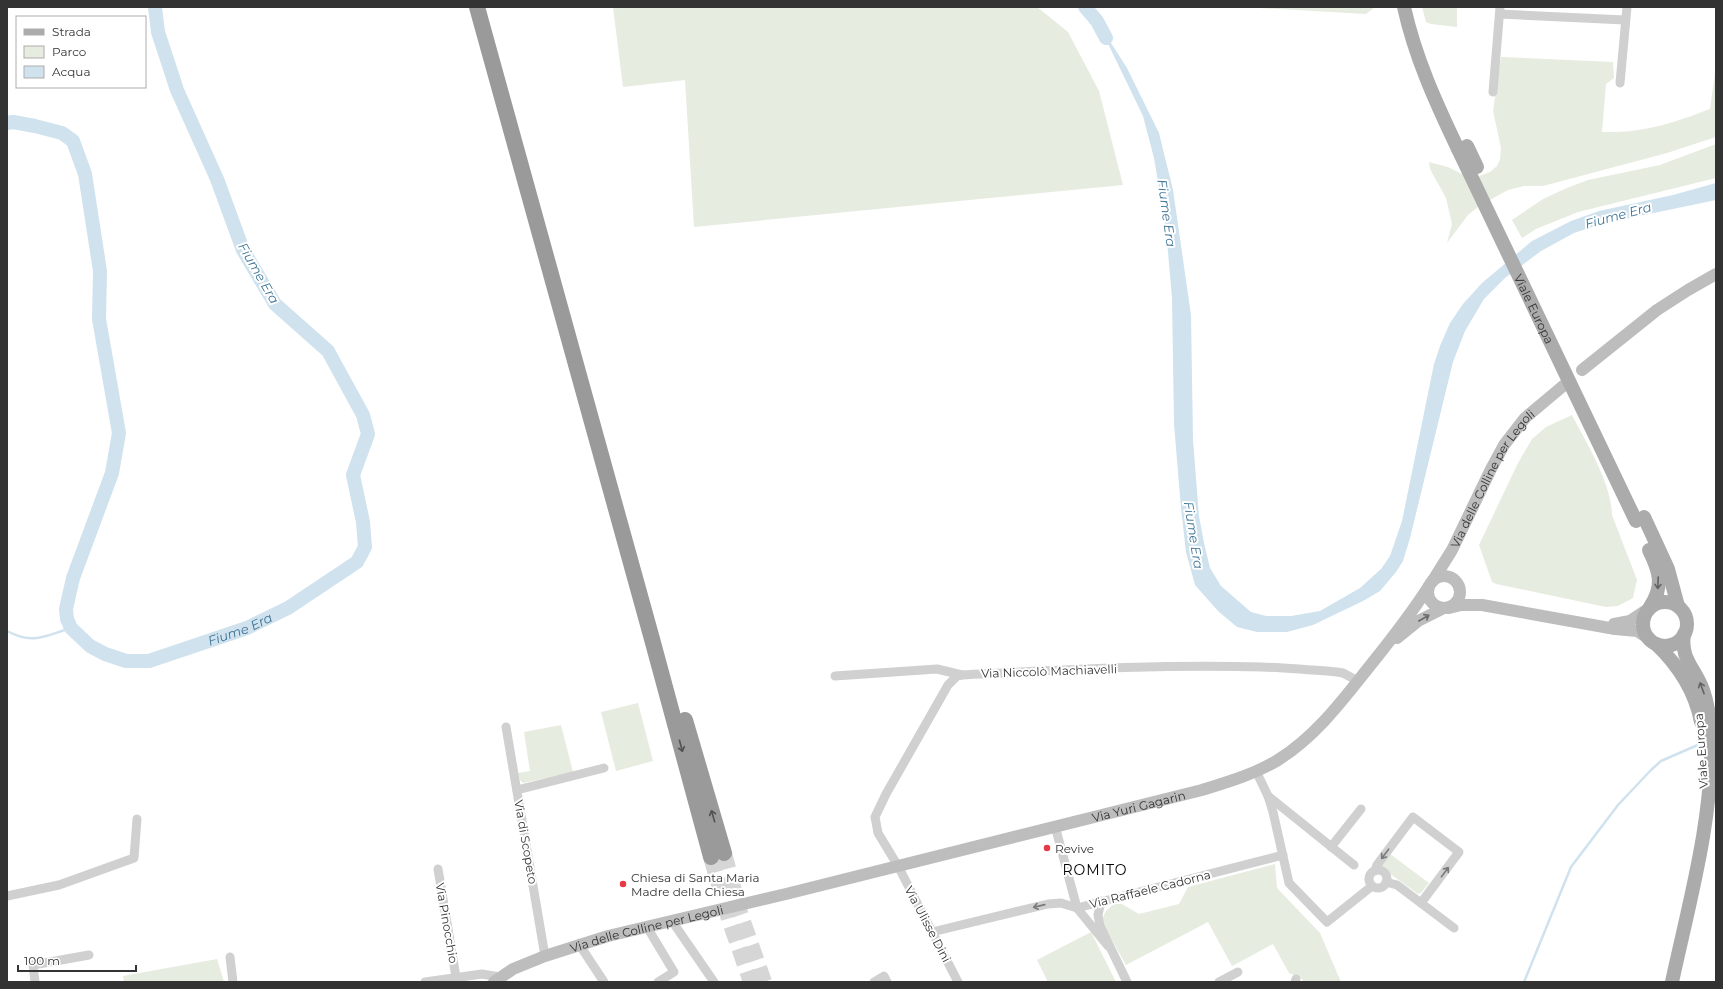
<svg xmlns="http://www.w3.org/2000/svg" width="1723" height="989" font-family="Montserrat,sans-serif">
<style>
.green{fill:#e6ecdf}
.water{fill:#cfe2ee}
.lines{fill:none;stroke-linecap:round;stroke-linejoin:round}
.stream{stroke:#cfe2ee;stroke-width:2.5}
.river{stroke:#cfe2ee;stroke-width:14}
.highway-tunnel{stroke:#d6d6d6;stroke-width:16;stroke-dasharray:16 8;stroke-linecap:butt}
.street{stroke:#d0d0d0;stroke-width:9}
.secondary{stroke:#bdbdbd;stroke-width:12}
.primary{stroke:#ababab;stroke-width:14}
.highway{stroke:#9a9a9a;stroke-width:16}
.primary-bridge{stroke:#ababab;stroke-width:14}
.oneway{stroke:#636363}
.oneway2{stroke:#6a6a6a}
.oneway3{stroke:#525252}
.oneway4{stroke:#7a7a7a}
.poi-dot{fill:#e63946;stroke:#fff;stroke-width:1.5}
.labels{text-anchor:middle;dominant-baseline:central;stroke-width:4;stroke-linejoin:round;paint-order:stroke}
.street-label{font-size:12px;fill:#333;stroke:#fff}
.poi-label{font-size:12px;fill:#333;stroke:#fff;text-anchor:start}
.water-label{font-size:13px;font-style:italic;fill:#3f7597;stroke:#fff}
.quarter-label{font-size:14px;letter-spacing:1px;fill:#000;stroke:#fff}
</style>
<rect width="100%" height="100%" fill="#fff"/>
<g class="green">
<polygon points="613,7 1037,7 1068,32 1099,91 1123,185 694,227 685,80 623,87"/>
<polygon points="1242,7 1375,7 1366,14"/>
<polygon points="1422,7 1457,7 1457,27 1431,24 1426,22"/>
<path d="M1501 57 1613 62 1614 78 1606 84 1602 132C1643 133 1671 124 1710 109L1716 66V137L1667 153 1543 186H1524L1508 190 1479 206 1468 215 1447 243 1452 224 1446 198 1430 169 1429 162 1448 167 1462 174 1477 177 1490 172 1497 166 1500 160 1501 148 1493 111Z"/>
<polygon points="1716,144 1716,178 1578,212 1536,229 1522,238 1512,220 1543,199 1567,188 1588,180 1660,165"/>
<path d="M1572 415C1586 442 1612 484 1612 515L1637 580 1633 598 1618 606 1606 607 1496 584 1492 582 1479 545 1518 463 1532 439 1546 427Z"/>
<polygon points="638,703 653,761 616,771 601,712"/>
<polygon points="561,725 573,772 523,783 520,780 518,773 530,771 524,732"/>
<polygon points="1390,854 1429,883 1421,893 1418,894 1382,868 1382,864"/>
<path d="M1275 864 1277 888 1320 933 1341 982H1304L1302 979 1289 973 1273 944 1232 966 1208 922 1126 965 1104 926C1101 915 1106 909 1115 904H1122L1139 914 1179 904 1188 887Z"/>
<polygon points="1091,932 1116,982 1048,982 1037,960"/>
<polygon points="217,959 224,982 124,982 123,976"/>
</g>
<polygon class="water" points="1097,21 1127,68 1159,133 1173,190 1191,315 1193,440 1199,516 1204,543 1210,568 1221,586 1251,612 1266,616 1291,616 1320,611 1360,588 1381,569 1390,556 1402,521 1434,364 1440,346 1450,323 1463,304 1482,283 1532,241 1571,221 1599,211 1673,195 1716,183 1716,200 1601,224 1574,233 1541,251 1505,278 1484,299 1465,331 1453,362 1410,538 1403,561 1396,572 1380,591 1363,601 1313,625 1287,632 1257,632 1237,627 1218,611 1195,585 1186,552 1181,508 1174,424 1172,298 1166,229 1154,158 1143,116"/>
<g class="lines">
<g class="stream">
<path d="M7 631C33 645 45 636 71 628"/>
<polyline points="1524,982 1571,867 1618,805 1651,770 1661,761 1700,744"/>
</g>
<g class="river">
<polyline points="1085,7 1097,21 1106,38"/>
<path id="s1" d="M7 123 13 122 35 126 62 133 73 141 85 174 100 271 99 319 119 433 112 473 73 578 66 609 67 619 71 628 90 646 105 654 126 661H149L247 628 288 608 357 562 365 547 363 522 353 475 368 434 363 415 328 351 275 304 243 250 217 179 177 90 158 32 155 7"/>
</g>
<g class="highway-tunnel">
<polyline points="724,853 740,913 764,982"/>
<polyline points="711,857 729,919 751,982"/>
</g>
<g class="street">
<polyline points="1500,14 1625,20"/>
<polyline points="1620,83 1627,7"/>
<polyline points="1493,92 1500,7"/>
<polyline points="835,676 937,669 962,675"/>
<polyline points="506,727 545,956"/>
<polyline points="1256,771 1268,796 1273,812 1289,883 1327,922 1372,886"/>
<polyline points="517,790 604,768"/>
<polyline points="1268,796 1354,865"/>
<polyline points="1055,826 1077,908 1108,946"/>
<polyline points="1331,847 1361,809"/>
<polyline points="438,869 456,977"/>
<circle cx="1378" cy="879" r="9"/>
<polyline points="1375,871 1377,865 1413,817 1459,852 1421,903"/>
<polyline points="1386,882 1397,885 1454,928"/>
<polyline points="7,896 59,885 134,858 137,819"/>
<polyline points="1101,901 1098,915 1100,926 1127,982"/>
<polyline points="672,921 714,982"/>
<polyline points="647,927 674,972 658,982"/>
<polyline points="932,932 1048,904 1061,903 1077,908 1283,855"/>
<polyline points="579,944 604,982"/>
<polyline points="230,957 233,982"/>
<polyline points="35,982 33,965 89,955"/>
<polyline points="425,982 482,974 500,977"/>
<polyline points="874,982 884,976 887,982"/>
<path d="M958 982 898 866 878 833 875 817 886 794 948 685 957 676 962 675C1061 670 1162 664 1262 667 1287 668 1312 670 1337 672L1343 673 1358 681"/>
<polyline points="1219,982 1238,972"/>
<polyline points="1295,982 1296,979"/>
</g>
<g class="secondary">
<polyline points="1582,370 1657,310 1688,290 1716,274"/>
<circle cx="1444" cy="592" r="16"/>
<path id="s2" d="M1432 582 1452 550 1491 469 1504 445 1525 418 1563 386"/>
<polyline points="1449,608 1461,605 1482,605 1615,629 1637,631 1648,638"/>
<polyline points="1614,624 1630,621 1648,609"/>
<polyline points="1397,638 1418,621 1444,608"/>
<path id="s3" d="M494 982 513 969 545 956 608 936 786 894 1202 790C1228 782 1255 774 1278 760 1316 736 1342 701 1369 667 1390 641 1411 614 1429 586"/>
</g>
<g class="primary">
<path d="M1404 7C1415 57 1436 103 1458 149"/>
<polyline points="1644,517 1668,569 1678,606"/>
<path d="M1649 550C1660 572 1664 586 1650 607"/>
<circle cx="1665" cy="624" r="22"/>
<path d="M1656 644C1679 666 1695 690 1701 722"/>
<path d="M1672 982C1689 903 1714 816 1711 734 1710 720 1708 704 1703 690 1695 668 1680 659 1684 634"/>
</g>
<g class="highway">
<polyline points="477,7 652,639 711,857"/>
<polyline points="685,720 724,853"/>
</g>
<g class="primary-bridge">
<polyline points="1467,146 1477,167"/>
<path id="s4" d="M1458 149 1636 521"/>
</g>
</g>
<defs><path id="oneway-shaft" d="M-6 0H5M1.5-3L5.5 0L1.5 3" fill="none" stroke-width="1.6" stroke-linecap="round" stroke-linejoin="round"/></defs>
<g class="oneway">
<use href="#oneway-shaft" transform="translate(1658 583) rotate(92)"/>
<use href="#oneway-shaft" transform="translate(1702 688) rotate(-110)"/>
</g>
<use class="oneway2" href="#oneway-shaft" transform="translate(1424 618) rotate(-30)"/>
<g class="oneway3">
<use href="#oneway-shaft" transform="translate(681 746) rotate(75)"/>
<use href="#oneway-shaft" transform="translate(713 816) rotate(-106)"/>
</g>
<g class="oneway4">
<use href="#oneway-shaft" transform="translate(1385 854) rotate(127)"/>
<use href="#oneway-shaft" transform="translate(1445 872) rotate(-53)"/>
<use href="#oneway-shaft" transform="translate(1039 906) rotate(167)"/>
</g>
<g class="poi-dot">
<circle cx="1047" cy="848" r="4"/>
<circle cx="623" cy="884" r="4"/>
</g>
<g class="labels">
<g class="street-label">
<text stroke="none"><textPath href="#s4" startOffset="177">Viale Europa</textPath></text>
<text stroke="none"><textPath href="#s2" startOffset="120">Via delle Colline per Legoli</textPath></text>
<text transform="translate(1049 671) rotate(-2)">Via Niccolò Machiavelli</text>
<text transform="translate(1701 751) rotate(-94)">Viale Europa</text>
<text stroke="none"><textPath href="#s3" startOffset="670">Via Yuri Gagarin</textPath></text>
<text transform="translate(526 842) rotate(80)">Via di Scopeto</text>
<text transform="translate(1150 889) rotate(-14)">Via Raffaele Cadorna</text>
<text transform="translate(447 923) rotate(80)">Via Pinocchio</text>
<text transform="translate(928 924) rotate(62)">Via Ulisse Dini</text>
<text stroke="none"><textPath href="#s3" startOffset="163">Via delle Colline per Legoli</textPath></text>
</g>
<g class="poi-label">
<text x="1055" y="848">Revive</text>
<text x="631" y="877">Chiesa di Santa Maria<tspan x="631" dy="14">Madre della Chiesa</tspan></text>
</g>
<g class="water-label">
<text transform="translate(1167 213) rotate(82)">Fiume Era</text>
<text transform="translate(1618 215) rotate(-15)">Fiume Era</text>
<text transform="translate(259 273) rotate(60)">Fiume Era</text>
<text transform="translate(1194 535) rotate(81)">Fiume Era</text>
<text stroke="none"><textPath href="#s1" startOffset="756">Fiume Era</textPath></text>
</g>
<g class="quarter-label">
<text x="1095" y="870">ROMITO</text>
</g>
</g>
<rect width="1723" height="989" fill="none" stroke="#333333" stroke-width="16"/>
<rect x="16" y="16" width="130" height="72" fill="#ffffff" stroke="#adadad"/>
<rect x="24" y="29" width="20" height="6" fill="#ababab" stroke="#adadad"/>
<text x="52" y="36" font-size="12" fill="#333333">Strada</text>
<rect x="24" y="46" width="20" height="12" fill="#e6ecdf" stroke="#adadad"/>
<text x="52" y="56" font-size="12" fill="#333333">Parco</text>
<rect x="24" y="66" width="20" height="12" fill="#cfe2ee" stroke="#adadad"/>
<text x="52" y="76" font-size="12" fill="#333333">Acqua</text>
<path d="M18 965v6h118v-6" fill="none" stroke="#333333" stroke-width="2"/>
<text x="24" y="965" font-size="12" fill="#333333" stroke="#ffffff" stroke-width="3" paint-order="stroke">100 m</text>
</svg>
